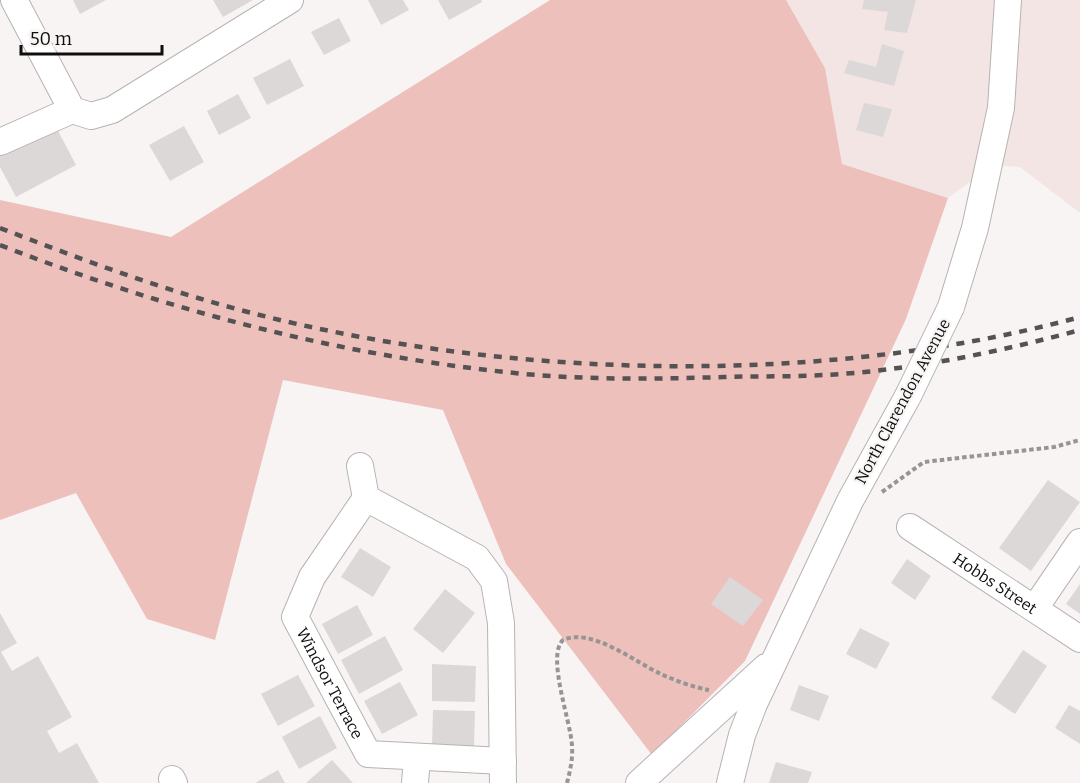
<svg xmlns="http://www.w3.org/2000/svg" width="1080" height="783" viewBox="0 0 1080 783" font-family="Bitter,serif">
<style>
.built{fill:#f2e5e4}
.green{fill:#edc0bc}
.building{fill:#dcd8d8}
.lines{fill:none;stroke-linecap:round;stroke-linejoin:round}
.minor-casing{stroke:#b7b3b2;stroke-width:28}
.path{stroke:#979493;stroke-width:4;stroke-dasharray:4.5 3;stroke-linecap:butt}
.minor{stroke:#fff;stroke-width:26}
.rail{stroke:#545252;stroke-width:4.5;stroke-dasharray:8 8;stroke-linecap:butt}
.minor-bridge-casing{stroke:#b7b3b2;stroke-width:28;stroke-linecap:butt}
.minor-bridge{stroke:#fff;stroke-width:26}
.labels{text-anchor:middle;stroke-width:4.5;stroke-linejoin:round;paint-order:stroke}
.street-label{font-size:16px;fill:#0f0e0e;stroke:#f8f4f3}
</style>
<rect width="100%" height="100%" fill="#f8f4f3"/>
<path class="built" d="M786 0H1080V213L1020 167 993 165 948 198 842 164 825 68Z"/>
<path class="green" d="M550 0H786L825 68 842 164 948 198 906 319 745 661 652 755 506 564 443 410 283 380 215 640 147 619 76 493 0 520V200L171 237Z"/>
<path class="building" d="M73 0H106L80 14Z
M213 0H253L223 17Z
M368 0H403L409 10 381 25Z
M438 0H481L482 2 449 20Z
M864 0H916L907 33 884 30 888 12 862 9Z
M339 18 351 41 324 55 311 32Z
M882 44 904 51 894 86 844 73 849 60 876 67Z
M290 59 304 86 267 105 253 78Z
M238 94 251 118 219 135 207 111Z
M864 103 892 109 883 137 856 130Z
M184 126 204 162 170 181 149 145Z
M56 127 76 165 16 197 0 167V156Z
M1048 480 1080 502 1031 571 999 548Z
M360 548 391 567 373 597 341 577Z
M907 559 931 576 915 600 891 583Z
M730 577 763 600 743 626 711 604Z
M1080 584V614L1066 604Z
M445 589 475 613 443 653 413 629Z
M357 605 373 635 338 654 322 624Z
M0 613 17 643 1 652 12 671 38 656 72 717 47 731 59 753 77 743 99 783H0Z
M860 628 890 643 876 669 846 654Z
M385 636 403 670 359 694 341 660Z
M1023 650 1047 666 1015 714 991 698Z
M432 664 476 666 475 702 432 701Z
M298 675 315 706 278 726 261 694Z
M400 682 418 715 382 734 364 701Z
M799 685 829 696 819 721 790 710Z
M1069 705 1080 711V744L1055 728Z
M433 710 475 711 474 747 432 746Z
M320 716 337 748 299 769 282 737Z
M332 760 353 783H306Z
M776 762 812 772 808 783H769Z
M278 770 285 783H255Z"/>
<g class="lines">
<g class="minor-casing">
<g id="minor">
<path d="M14 0 72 110"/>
<path d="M0 142 72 110 91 116 112 110 290 0"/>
<path d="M951 307 975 228 1001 108 1008 0"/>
<path d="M360 466 366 498 477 558 494 581 501 623 503 783"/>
<path id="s1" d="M366 498 312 577 295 617 368 754 503 761"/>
<path id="s2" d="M910 527 1080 639"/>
<path d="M1035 608 1080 542"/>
<path d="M172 779 174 783"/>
<path d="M415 783 417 757"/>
<path d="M639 783 766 667"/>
<path d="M730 783 742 735 754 704 850 501 908 396"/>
</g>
</g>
<path class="path" d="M882 492 924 462 1054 447 1080 440
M567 783C570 771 573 759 572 746 571 722 546 656 563 640 591 627 635 662 661 674 676 681 693 687 709 690"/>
<use href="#minor" class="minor"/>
<path class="rail" d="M0 228C65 253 131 278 198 298 468 379 808 391 1080 317
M0 245C169 311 344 357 525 374 591 380 658 379 724 377 757 376 791 377 824 375 908 371 999 352 1080 330"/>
<g class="minor-bridge-casing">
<path id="minor-bridge" d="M908 396 951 307"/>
</g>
<use href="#minor-bridge" class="minor-bridge"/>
</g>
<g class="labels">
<g class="street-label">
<text transform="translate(902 401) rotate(-62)" y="6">North Clarendon Avenue</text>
<text dy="6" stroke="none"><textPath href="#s2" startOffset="102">Hobbs Street</textPath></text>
<text dy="6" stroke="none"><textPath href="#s1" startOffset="214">Windsor Terrace</textPath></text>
</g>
</g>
<path d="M21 45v9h141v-9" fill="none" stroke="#0f0e0e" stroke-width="3"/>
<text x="30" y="45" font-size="18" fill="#0f0e0e" stroke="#f8f4f3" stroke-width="4.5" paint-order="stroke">50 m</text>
</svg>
